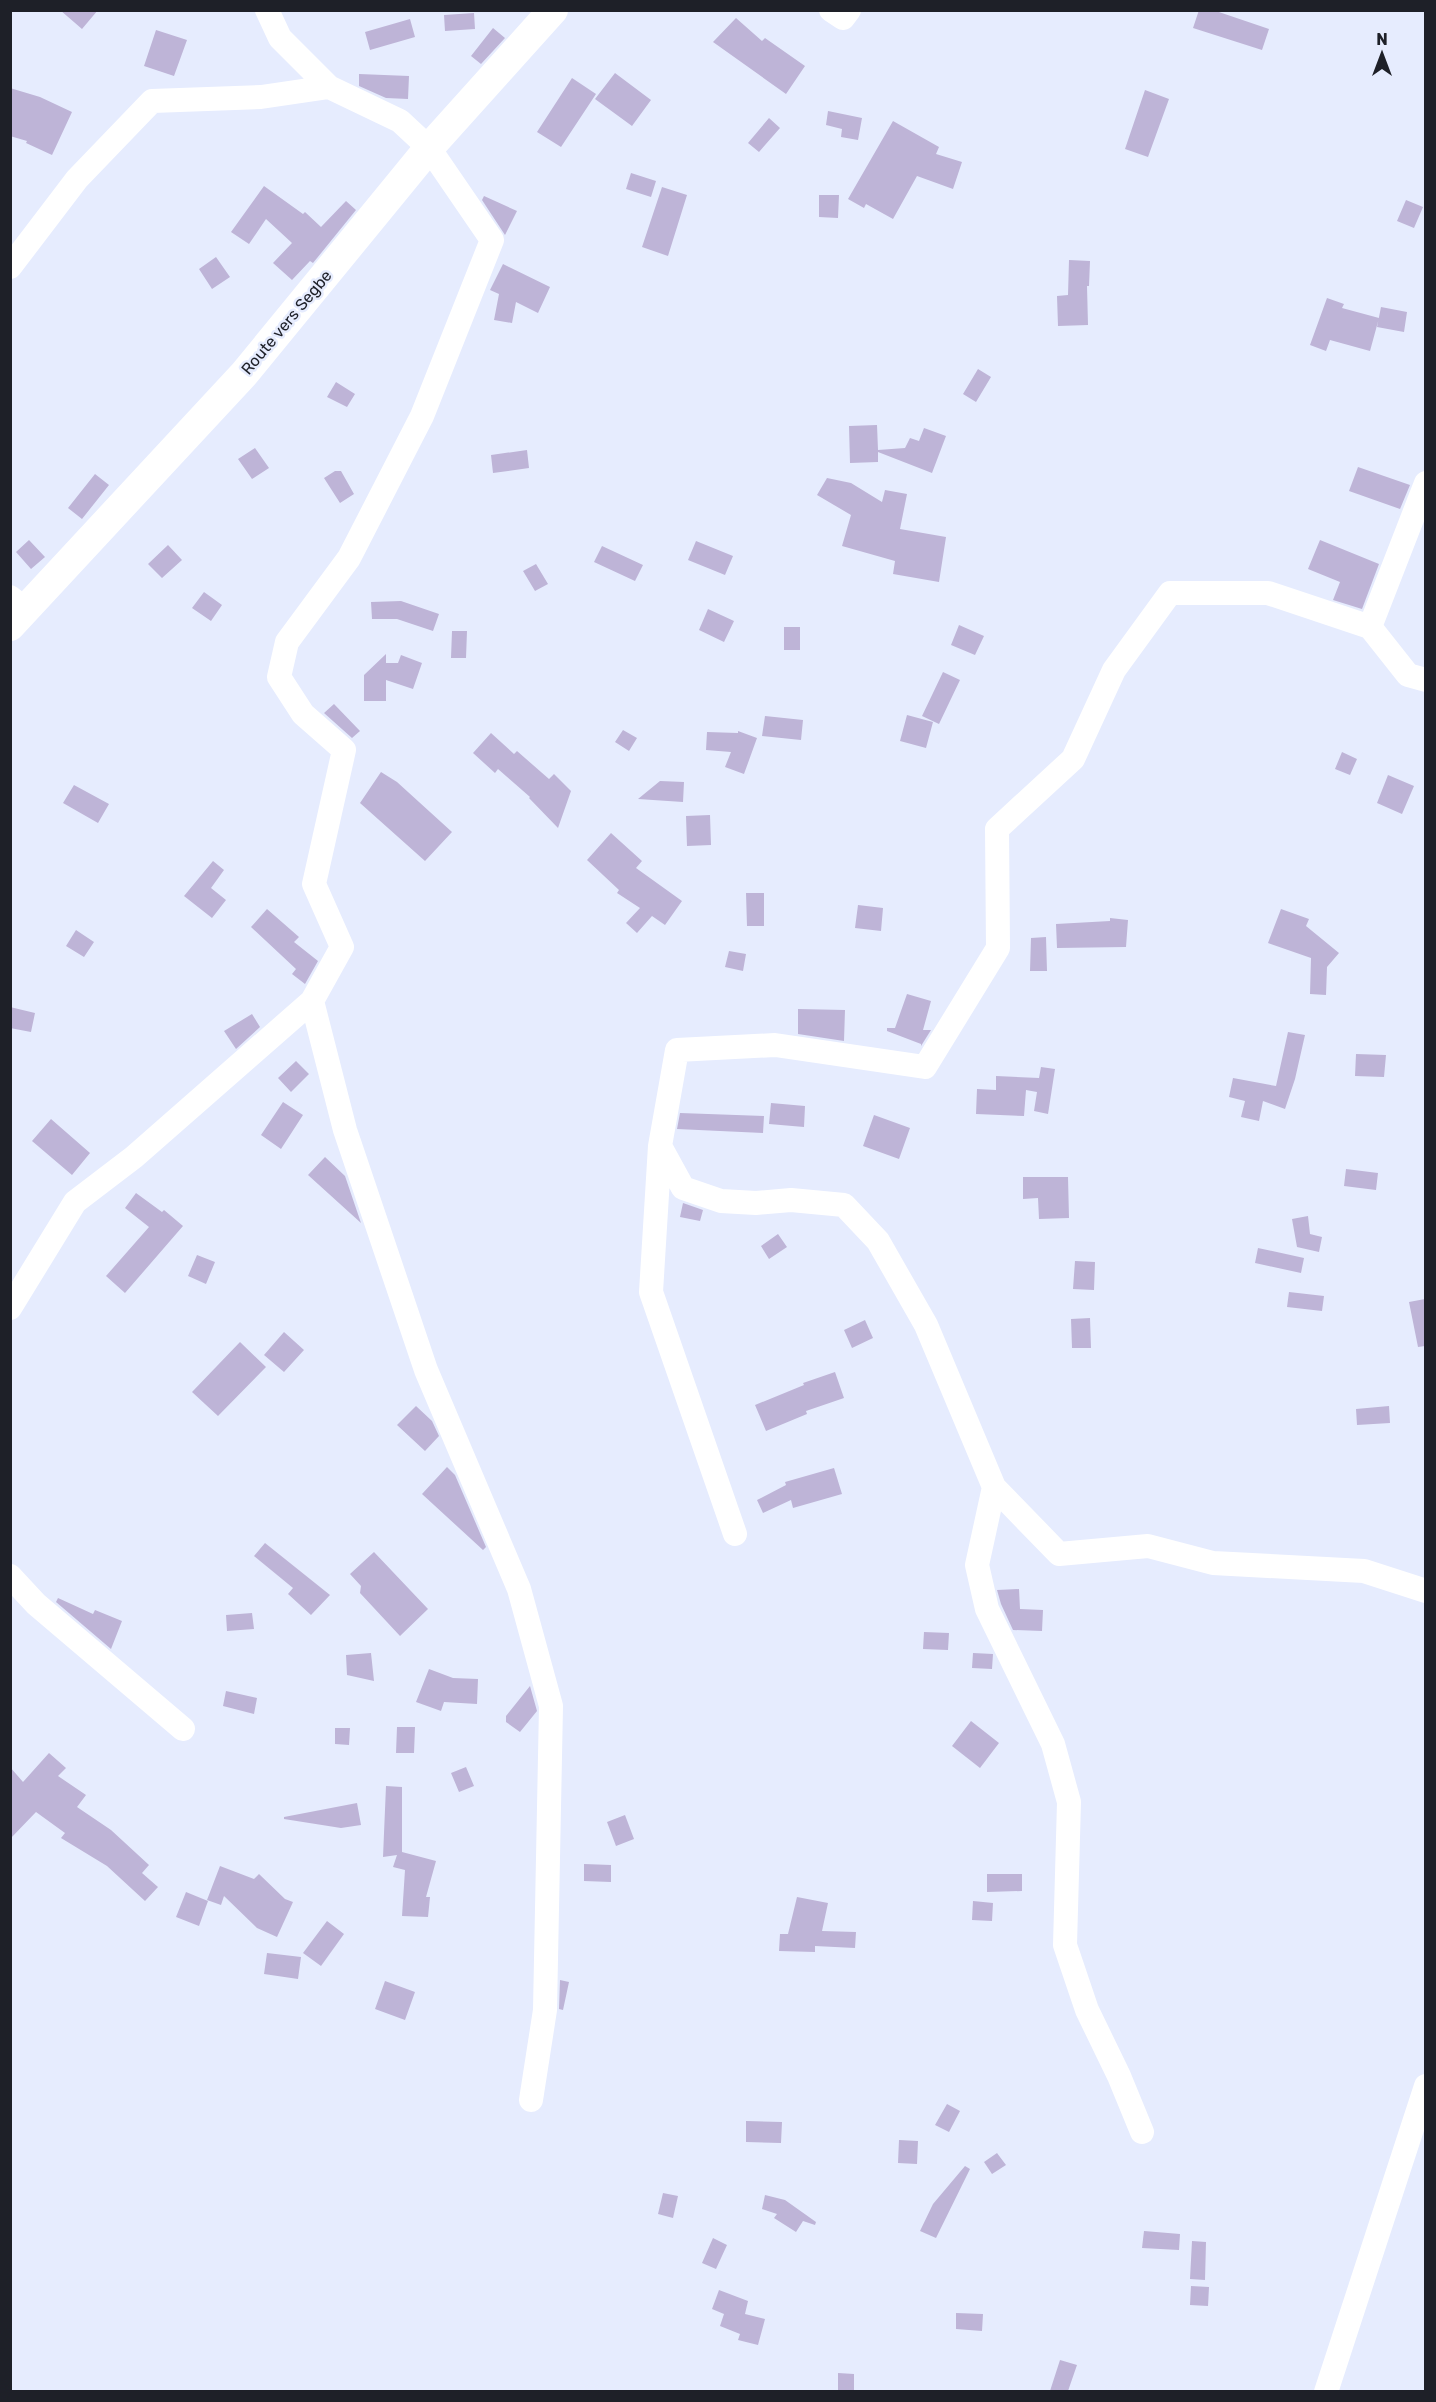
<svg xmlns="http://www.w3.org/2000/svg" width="1436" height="2402" viewBox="0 0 1436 2402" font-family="Rubik,sans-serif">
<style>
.building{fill:#beb4d7}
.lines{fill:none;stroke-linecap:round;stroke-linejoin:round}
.minor{stroke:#fff;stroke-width:24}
.major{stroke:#fff;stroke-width:30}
.labels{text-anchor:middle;stroke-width:5;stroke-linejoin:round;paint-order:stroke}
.street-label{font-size:16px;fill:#1e2028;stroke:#e6ecfe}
</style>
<rect width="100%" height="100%" fill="#e6ecfe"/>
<path class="building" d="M60 10H98L82 29Z
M1199 10H1213L1269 29 1262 50 1193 28Z
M474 13 475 29 445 31 444 15Z
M736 18 762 41 765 38 805 66 786 94 713 42Z
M410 19 415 37 370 50 365 32Z
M493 28 505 38 481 64 471 56Z
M156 30 187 40 174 76 144 66Z
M615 73 651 100 632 126 595 99Z
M359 74 409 76 408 99 386 98 359 86Z
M572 78 596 94 561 147 537 132Z
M10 88 40 97 72 112 52 155 26 143 27 141 10 136Z
M1145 90 1169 99 1148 157 1125 149Z
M828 111 862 118 858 140 841 137 842 129 826 125Z
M769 118 780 128 759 152 748 143Z
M893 121 939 147 936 154 962 162 953 189 917 176 893 219 866 204 864 208 848 199Z
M631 173 656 181 651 197 626 189Z
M264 186 303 214 305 212 321 227 346 201 356 210 313 263 310 261 292 280 273 263 292 243 266 219 249 244 231 232Z
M662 187 687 195 668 256 642 247Z
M819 195H839L838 218 819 217Z
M484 196 517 211 505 235 482 200Z
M1406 200 1423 207 1414 228 1397 221Z
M216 257 230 277 212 289 199 269Z
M1069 260 1090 261 1089 286H1087L1088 325 1058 326 1057 296 1068 295Z
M503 264 550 287 538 313 516 302 512 323 494 320 499 294 490 290Z
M1327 298 1344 304 1342 308 1379 318 1370 351 1330 340 1326 351 1310 345Z
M1381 307 1407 312 1404 332 1377 327Z
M978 369 991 377 976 402 963 394Z
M336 382 355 394 347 407 327 397Z
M877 425 878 450 905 448 910 438 919 441 924 428 946 436 932 473 878 452V462L850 463 849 426Z
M255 448 269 468 252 479 238 459Z
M527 450 529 468 493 473 491 455Z
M1358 467 1410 485 1400 509 1349 491Z
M335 471H341L354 494 340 503 324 478Z
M95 474 109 485 82 519 68 508Z
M827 478 851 483 882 502 885 490 907 494 900 529 946 537 939 582 893 574 895 561 842 546 851 515 817 495Z
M29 540 45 557 31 569 16 552Z
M1320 540 1379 564 1362 609 1333 600 1340 582 1308 569Z
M696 541 733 556 725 575 688 560Z
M168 545 182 560 162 578 148 564Z
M602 546 643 565 635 581 594 562Z
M536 564 548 584 535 591 523 571Z
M204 592 222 605 211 621 192 608Z
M401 601 439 614 433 631 397 619H372L371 602Z
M708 609 734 621 724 642 699 630Z
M959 625 984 636 975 655 951 645Z
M784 627H800V650H784Z
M452 631H467L466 658H451Z
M386 654V663H398L401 655 422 663 413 689 386 680V701H364V675Z
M943 672 960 680 939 724 922 716Z
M334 704 360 731 352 738 324 713Z
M907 715 933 722 926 748 900 741Z
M765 716 803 720 801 740 762 736Z
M623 730 637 738 629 751 615 742Z
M738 731 757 738 744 774 725 767 731 752 706 750 707 732 738 733Z
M491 733 514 754 517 751 549 779 554 774 571 791 558 828 529 798 530 797 498 769 495 773 473 753Z
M1342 752 1357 759 1350 775 1335 769Z
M381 772 397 782 452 832 425 861 360 803Z
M1388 775 1414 786 1402 814 1377 803Z
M660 781 684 782 683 802 638 799Z
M74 785 109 804 98 823 63 803Z
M710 815 711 845 687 846 686 816Z
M611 833 642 861 636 868 682 901 665 925 652 916 637 933 626 923 640 908 617 893 619 890 587 860Z
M213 861 224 870 211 888 226 900 212 918 184 896Z
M746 893H764V926H747Z
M858 905 883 908 881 931 855 928Z
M267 909 299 937 294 942 318 961 305 984 292 974 296 969 251 927Z
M1281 909 1309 919 1306 926 1339 953 1327 967 1326 995 1310 994 1311 958 1268 943Z
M1110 918 1128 920 1126 947 1057 948 1056 924 1110 921Z
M76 930 94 942 84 957 66 946Z
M1046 937 1047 971H1030L1031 938Z
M729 951 746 954 743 971 725 967Z
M907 994 931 1001 923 1030H931L921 1046V1044L887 1031V1028H895Z
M10 1007 35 1013 31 1032 10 1028Z
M798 1009 845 1010 844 1041 798 1034Z
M252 1014 260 1027 236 1049 224 1031Z
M1288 1032 1305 1035 1295 1079 1285 1109 1263 1101 1259 1121 1241 1117 1245 1101 1229 1097 1233 1078 1276 1086Z
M1356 1054 1386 1055 1384 1077 1355 1076Z
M296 1061 309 1074 291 1092 278 1078Z
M1041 1067 1055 1069 1048 1114 1034 1111 1037 1092 1026 1090 1024 1116 976 1114 977 1089 996 1090V1076L1039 1078Z
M283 1102 303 1115 281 1149 261 1135Z
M771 1103 805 1106 804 1127 769 1124Z
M680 1113 764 1116 763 1133 677 1129Z
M874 1115 910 1128 899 1159 863 1146Z
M51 1119 90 1153 72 1175 32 1141Z
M325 1157 345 1176 361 1223 308 1175Z
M1346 1169 1378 1173 1376 1190 1344 1186Z
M1023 1177H1068L1069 1218 1039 1219 1038 1198 1023 1199Z
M136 1193 162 1212 164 1210 183 1226 125 1293 106 1276 149 1227 125 1208Z
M683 1203 703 1210 700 1221 680 1217Z
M1308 1216 1310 1234 1322 1237 1319 1252 1297 1247 1292 1219Z
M778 1234 787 1247 769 1259 761 1246Z
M1258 1248 1304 1258 1301 1273 1255 1263Z
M197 1255 215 1262 206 1284 188 1276Z
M1075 1261 1095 1262 1094 1290 1073 1289Z
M1289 1292 1324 1296 1322 1311 1287 1307Z
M1425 1299V1346L1418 1347 1409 1302Z
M1090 1318 1091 1348H1072L1071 1319Z
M865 1320 873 1338 852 1348 844 1330Z
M284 1332 304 1350 284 1372 264 1355Z
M240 1342 266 1367 218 1416 192 1392Z
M835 1372 844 1398 806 1411 807 1414 766 1431 755 1405 804 1385 803 1383Z
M416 1406 432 1421 439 1436 425 1451 397 1425Z
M1389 1406 1390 1423 1357 1425 1356 1409Z
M447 1467 455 1475 486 1547 483 1550 422 1494Z
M834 1468 842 1494 793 1508 791 1500 763 1513 757 1500 786 1485 785 1482Z
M265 1543 330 1595 311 1615 288 1594 293 1588 254 1556Z
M374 1552 428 1609 400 1636 360 1593 361 1586 350 1574Z
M1019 1589 1020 1609 1043 1610 1042 1631 1013 1630 1001 1604 997 1590Z
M58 1598 93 1614 95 1610 122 1621 111 1649 56 1602Z
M252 1613 254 1629 227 1631 226 1615Z
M924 1632 949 1633 948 1650 923 1649Z
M371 1653 374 1681 347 1675 346 1655Z
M973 1653 993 1654 992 1669 972 1668Z
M429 1669 453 1678 478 1679 477 1704 444 1702 441 1711 416 1702Z
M530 1686 537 1711 520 1732 506 1722V1716Z
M226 1691 257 1698 254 1714 223 1706Z
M971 1721 999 1743 980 1768 952 1746Z
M397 1727H415L414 1753H396Z
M335 1728H350L349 1745 335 1744Z
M49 1753 66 1768 58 1776 86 1795 77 1807 111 1830 149 1865 142 1873 158 1887 145 1901 107 1866 61 1838 65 1833 36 1812 10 1839V1767L23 1782Z
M466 1767 474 1786 459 1792 451 1773Z
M386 1786 402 1787V1852L436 1861 426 1897H430L428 1917 402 1916 405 1870 393 1867 397 1855 383 1857Z
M357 1803 361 1825 341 1828 284 1819V1817Z
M625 1815 634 1839 616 1846 607 1822Z
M584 1864 611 1865V1882L584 1881Z
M220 1866 254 1879 259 1874 285 1899 293 1902 277 1937 257 1928 224 1896 221 1905 207 1900Z
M987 1874H1022V1891L987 1892Z
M186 1892 208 1901 199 1926 176 1917Z
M797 1897 828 1903 822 1931 856 1932 855 1948 815 1946V1952L779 1951 780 1934H788Z
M973 1901 993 1903 992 1921 972 1920Z
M327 1921 344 1934 321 1966 303 1953Z
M267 1953 301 1957 298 1979 264 1974Z
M560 1980 569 1982 563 2010 559 2009Z
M385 1981 415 1992 405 2020 375 2009Z
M947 2104 960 2111 949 2132 935 2125Z
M746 2121 782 2122 781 2143 746 2142Z
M899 2140 918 2141 917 2164 898 2163Z
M997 2153 1006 2165 992 2174 984 2162Z
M965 2166 970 2169 936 2238 920 2231 933 2204Z
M663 2193 678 2196 673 2218 658 2214Z
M765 2195 785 2200 816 2222 815 2225 803 2221 796 2232 774 2218 777 2214 762 2209Z
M1144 2231 1180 2234 1179 2250 1142 2248Z
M713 2238 727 2245 716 2269 702 2263Z
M1192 2241 1206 2242 1205 2280 1190 2279Z
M1191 2286 1209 2287 1208 2306 1190 2305Z
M719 2290 748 2301 745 2314 765 2319 758 2345 738 2340 740 2334 720 2326 724 2314 712 2309Z
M956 2313 983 2314 982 2331 956 2329Z
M1060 2360 1077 2365 1068 2391H1050Z
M838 2373 854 2374V2391H838Z"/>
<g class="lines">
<path class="minor" d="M267 10 280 38 329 87
M831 10 843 18 849 10
M10 267 77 179 152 101 261 97 329 87 400 121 429 148 492 240 422 416 349 558 287 642 279 677 303 714 344 750 314 884 342 947 312 1001 134 1157 75 1202 10 1308
M1426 483 1370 627 1408 675 1426 680
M10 597 25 609
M312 1001 345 1130 426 1370 519 1589 551 1706 545 2010 531 2100
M660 1146 683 1188 721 1201 756 1203 791 1200 844 1205 878 1241 926 1325 994 1487 1059 1554 1148 1546 1213 1563 1364 1571 1426 1591
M994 1487 977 1565 987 1609 1053 1744 1069 1802 1065 1945 1087 2010 1119 2076 1142 2132
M735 1534 651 1292 660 1146 677 1050 775 1045 925 1067 998 948 997 829 1073 759 1114 670 1170 593H1268L1370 627
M10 1576 36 1604 183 1729
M1326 2392 1426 2086"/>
<path class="major" d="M10 626 244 374 429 148 553 10"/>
</g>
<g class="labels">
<g class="street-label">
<text transform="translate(286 322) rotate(-50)" y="6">Route vers Segbe</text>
</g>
</g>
<rect width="1436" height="2402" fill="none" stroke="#1e2028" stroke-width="24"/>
<g transform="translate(1382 54)" stroke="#e6ecfe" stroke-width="4.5" paint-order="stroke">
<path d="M0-4.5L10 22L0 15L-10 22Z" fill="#1e2028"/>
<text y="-9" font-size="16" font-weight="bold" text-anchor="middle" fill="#1e2028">N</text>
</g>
</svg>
